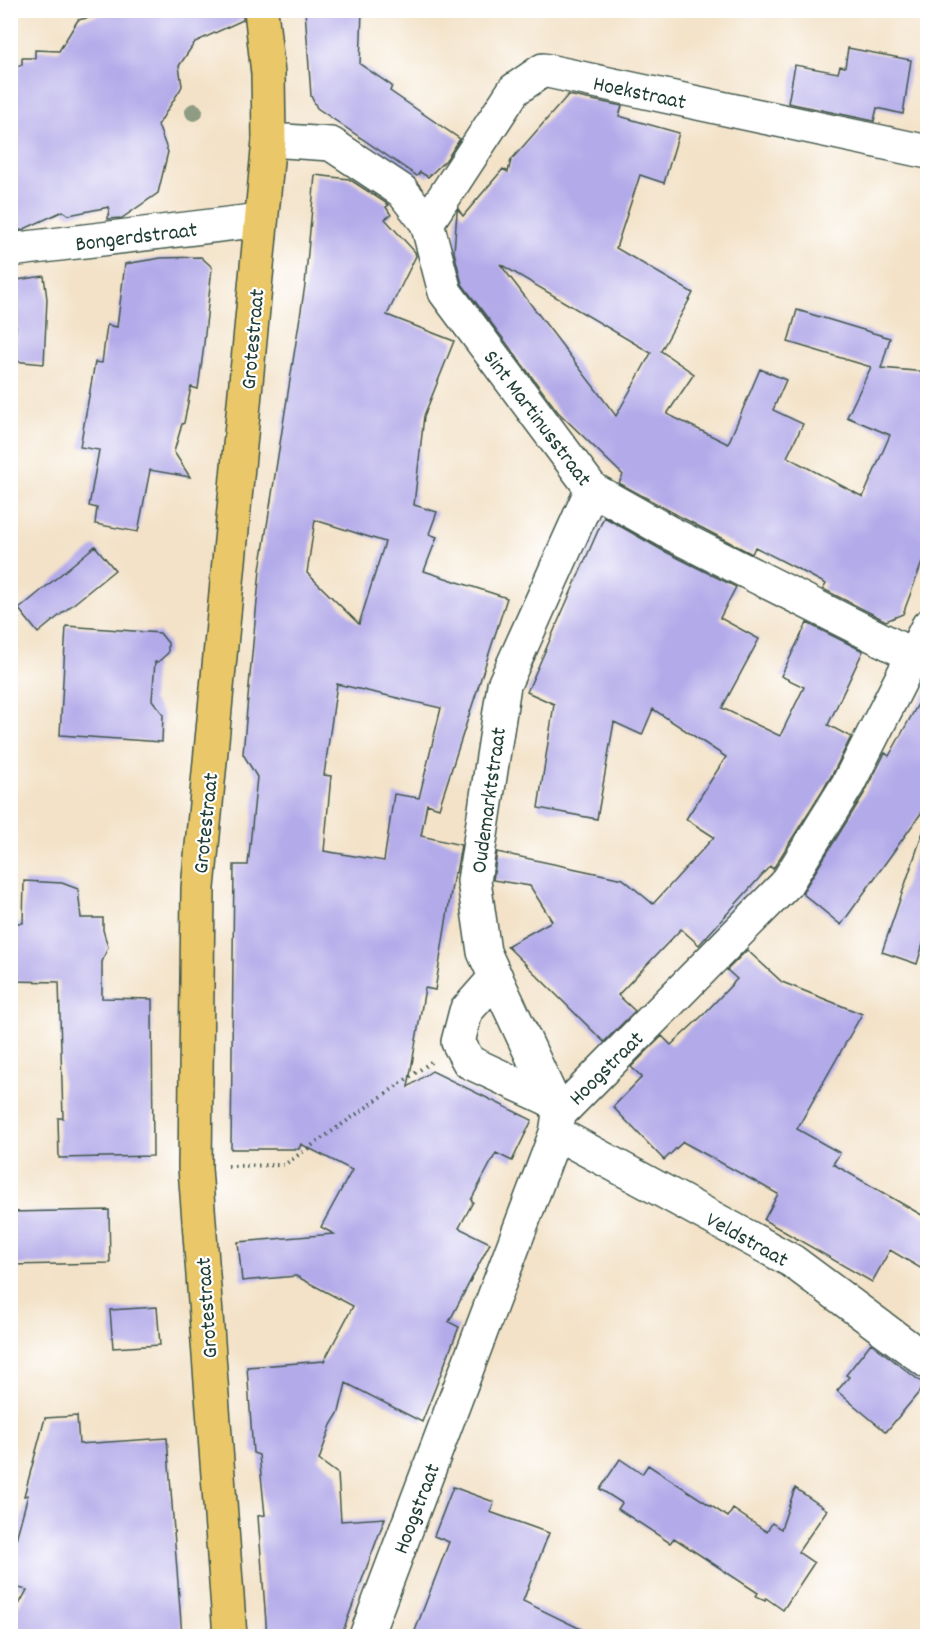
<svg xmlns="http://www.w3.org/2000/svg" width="938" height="1647" viewBox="0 0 938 1647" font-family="Dekko,sans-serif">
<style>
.building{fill:#b3aae9;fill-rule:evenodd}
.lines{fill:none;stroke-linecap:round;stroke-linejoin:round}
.minor-casing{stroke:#3f564a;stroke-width:36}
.major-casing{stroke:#3f564a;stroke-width:36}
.path{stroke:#3f564a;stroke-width:4;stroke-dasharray:1.5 4.5;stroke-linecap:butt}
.minor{stroke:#fff;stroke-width:33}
.major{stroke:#eac769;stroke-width:33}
.tree{fill:#8e9c83}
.labels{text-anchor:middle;stroke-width:4.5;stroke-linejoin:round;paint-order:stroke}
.street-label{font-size:22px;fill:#1f3d34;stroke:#fff}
</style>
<rect width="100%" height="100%" fill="#fff"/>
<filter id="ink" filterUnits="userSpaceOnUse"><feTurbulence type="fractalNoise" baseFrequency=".0167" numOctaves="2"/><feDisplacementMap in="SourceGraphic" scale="12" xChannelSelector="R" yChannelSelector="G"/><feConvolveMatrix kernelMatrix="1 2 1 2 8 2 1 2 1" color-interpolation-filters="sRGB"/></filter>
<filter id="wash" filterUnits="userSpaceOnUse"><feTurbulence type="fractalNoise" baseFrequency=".008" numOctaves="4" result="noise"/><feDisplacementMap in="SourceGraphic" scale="24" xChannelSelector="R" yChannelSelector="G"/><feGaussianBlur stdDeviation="1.35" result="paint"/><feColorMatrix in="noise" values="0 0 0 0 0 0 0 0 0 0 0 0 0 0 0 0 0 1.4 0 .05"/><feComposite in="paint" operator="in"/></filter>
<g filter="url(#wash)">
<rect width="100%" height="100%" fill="#f3e2c8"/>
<g id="blocks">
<path class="building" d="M111 10H243V20L195 42 179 66 182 86 180 90 158 125 168 152 158 193 122 218 108 219 109 207 69 215 63 211 22 230 10 231V69L22 65V58H35V50L59 51 78 20 109 13Z
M305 10H362L360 64 392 86 390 91 460 139 446 160 428 177 420 172 417 176 317 108 311 96Z
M848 48 911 60 903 114 877 108 874 121 788 103 795 65 838 73 840 66 845 67Z
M568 95 622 106 619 116 679 133 664 183 640 175 616 248 693 293 661 351 694 374 667 414 728 444 760 369 786 380 773 410 803 424 787 457 863 497 890 435 847 417 871 367 788 342 797 310 890 338 881 368 927 372V549L903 614 886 621 823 589 826 584 796 568 755 547 752 554 679 516 619 483 623 475 558 412 462 284 454 252 457 212 458 209 463 216 503 169 508 172 511 160ZM500 264 651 353 616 416Z
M315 175 349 179 389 205 386 207 391 215 385 219 415 252 416 256 387 315 454 341 424 416 414 505 437 512 429 534 437 537 424 571 507 598 439 808 427 804 421 836 461 845 456 873H454L435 990 425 988 408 1087 432 1071 532 1120 512 1161 496 1153 471 1200 473 1202 459 1228 490 1243 449 1322 459 1327 422 1422 346 1383 339 1412 331 1425 319 1460 338 1474 341 1521 385 1518 343 1631 324 1633V1636H267L258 1516 265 1515 259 1455 253 1453 247 1367 324 1361 353 1306 296 1276 242 1281 238 1242 334 1234 321 1227 352 1170 301 1144 299 1149H231L234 865H248L257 777 243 754 250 675 260 570 305 285ZM315 520 385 542 359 624 307 573ZM337 684 441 708 419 798 394 794 384 861 324 851 331 776 324 775Z
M201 257 212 267 203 353 198 389 191 387 184 423 182 424 174 452 190 477 150 470 138 532 95 524 97 508 89 506 99 450 80 447 95 362 102 363 107 325 117 327 125 264 161 258Z
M44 276 47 299 44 364 13 361 16 326 10 327V281Z
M604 517 662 550 736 587 720 618 759 639 722 708 780 736 804 687 781 676 807 623 863 651 828 725 851 737 832 775 773 869 770 866 699 945 681 929 618 995 635 1011 604 1042 507 946 552 921 530 886 493 880 497 852 623 879 653 904 714 837 686 819 726 757 653 709 642 735 614 722 597 819 538 808 554 704 527 692Z
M95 546 115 570 38 633 19 609Z
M66 626 160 633 168 643V653L158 662H155L152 700 163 714 162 742 60 735Z
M927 688V805L841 925 802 893 864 794 885 753 889 756Z
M923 832H927V931L917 964 882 952Z
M24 881 62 883 78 889 81 918H103V930L108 947 102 962V998L152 999 153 1156 59 1158 58 1118H63L59 982 10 981V923H23Z
M747 950 782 982 862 1014 797 1129 840 1153 833 1164 927 1218V1272L890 1250 872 1282 764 1220 778 1194 683 1142 664 1160 613 1107 642 1077 631 1067 662 1036 671 1045 703 1015 737 979 727 970Z
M109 1210 110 1263 10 1265V1212Z
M157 1307 160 1345 113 1348 110 1310Z
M871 1343 925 1385 886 1432 837 1391 849 1377 846 1375Z
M77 1416 79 1444 167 1438 182 1636H10V1621L27 1590 10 1586V1561L28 1495 24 1496 45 1418Z
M620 1459 642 1474 648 1465 728 1517 733 1509 767 1532 772 1523 781 1529 795 1488 827 1510 798 1552 814 1563 783 1610 766 1598 765 1600 756 1596 758 1593 674 1538 670 1543 618 1509 622 1503 600 1489Z
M453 1487 494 1502 490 1512 549 1533 523 1601 595 1636H413L449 1542 434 1536Z"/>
</g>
</g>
<g filter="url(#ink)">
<use href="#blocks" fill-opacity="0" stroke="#3f564a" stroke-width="1.5"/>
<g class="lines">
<g class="minor-casing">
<path id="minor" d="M269 140 331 144 402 191 427 223 445 292 592 489 670 533 914 656 928 661
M427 223 514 90 543 70 928 152
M10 250 261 220
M496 977 466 1011 458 1042 469 1062 553 1101
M559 1114 484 952 474 881 504 685 592 489
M556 1133 792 1261 928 1362
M366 1636 556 1133 559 1114 786 884 848 784 928 626"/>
</g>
<g class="major-casing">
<path id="major" d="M230 1636 195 1168 198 888 269 140 268 74 261 10"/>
</g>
<path class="path" d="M228 1166 284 1165 431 1062"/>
<use href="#minor" class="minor"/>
<use href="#major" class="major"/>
</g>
<circle class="tree" cx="194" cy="112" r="9"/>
</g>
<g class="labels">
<g class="street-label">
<text transform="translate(640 91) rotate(12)" y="8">Hoekstraat</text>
<text transform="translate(136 235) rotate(-7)" y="8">Bongerdstraat</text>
<text transform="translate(251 339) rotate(-85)" y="8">Grotestraat</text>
<text transform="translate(539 417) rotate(53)" y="8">Sint Martinusstraat</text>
<text transform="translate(487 800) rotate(-82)" y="8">Oudemarktstraat</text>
<text transform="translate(204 823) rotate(-84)" y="8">Grotestraat</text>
<text transform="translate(605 1067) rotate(-45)" y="8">Hoogstraat</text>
<text transform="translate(748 1238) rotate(29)" y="8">Veldstraat</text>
<text transform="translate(205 1308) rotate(-94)" y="8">Grotestraat</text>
<text transform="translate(415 1508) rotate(-69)" y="8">Hoogstraat</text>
</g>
</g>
<rect width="938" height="1647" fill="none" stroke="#fff" stroke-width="36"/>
</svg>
